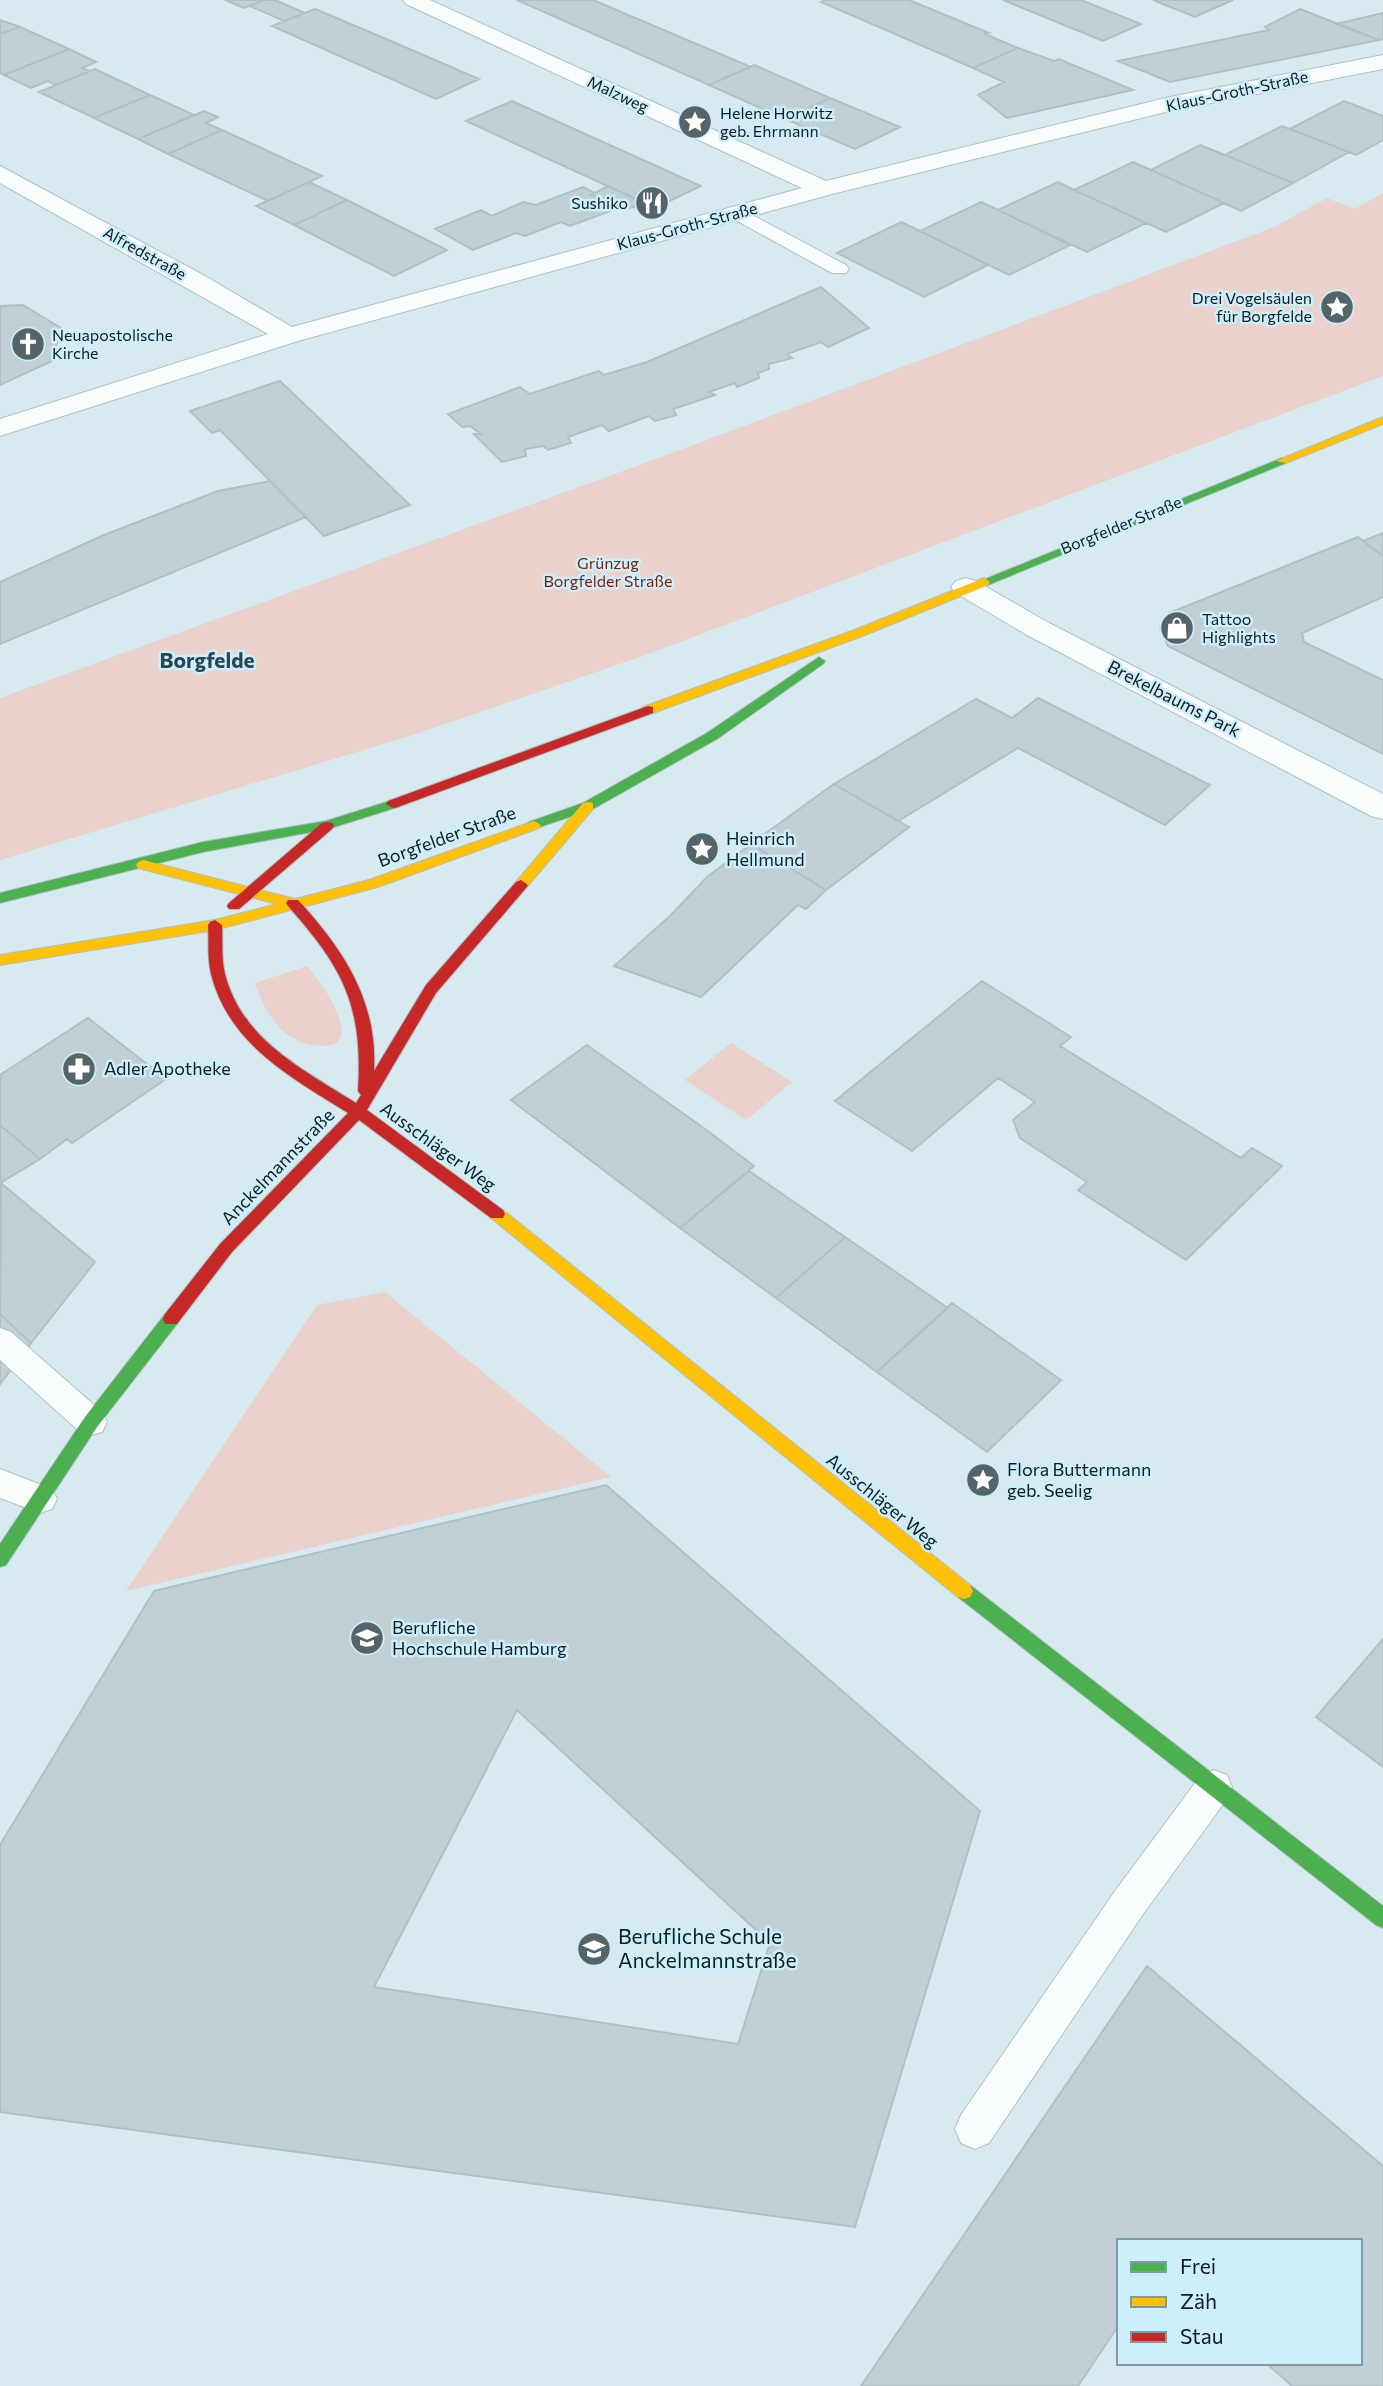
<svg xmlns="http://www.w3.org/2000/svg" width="1383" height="2386" viewBox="0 0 1383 2386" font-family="Commissioner,sans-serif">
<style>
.green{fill:#ead1cb}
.building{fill:#c1d0d4;stroke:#b1c0c5;stroke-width:2;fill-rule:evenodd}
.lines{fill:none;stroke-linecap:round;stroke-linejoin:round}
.lane-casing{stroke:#b1c0c5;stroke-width:2}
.street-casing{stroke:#b1c0c5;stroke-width:2}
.fast-casing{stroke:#b1c0c5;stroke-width:2}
.slow-casing{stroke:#b1c0c5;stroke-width:2}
.jam-casing{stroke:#b1c0c5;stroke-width:2}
.lane{fill:#f9fcfd;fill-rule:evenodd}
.street{fill:#f9fcfd;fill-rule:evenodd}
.fast{fill:#4caf50;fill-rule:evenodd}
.slow{fill:#ffc107;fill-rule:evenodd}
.jam{fill:#c62828;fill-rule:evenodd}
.labels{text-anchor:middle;stroke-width:5;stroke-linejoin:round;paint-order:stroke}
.far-street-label{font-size:16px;fill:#0f1c20;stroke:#cceffb}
.far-poi-label{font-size:16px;fill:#0f1c20;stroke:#cceffb;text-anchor:start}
.far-park-label{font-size:16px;fill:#7c1c05;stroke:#cceffb}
.street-label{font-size:18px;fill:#0f1c20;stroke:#cceffb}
.poi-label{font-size:18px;fill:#0f1c20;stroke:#cceffb;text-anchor:start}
.far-district-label{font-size:21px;font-weight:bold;fill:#294751;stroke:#cceffb}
.near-poi-label{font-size:21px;fill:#0f1c20;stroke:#cceffb;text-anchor:start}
</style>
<rect width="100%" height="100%" fill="#d6eaf0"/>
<path class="green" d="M1383 193V376L643 656 410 736 0 860V698L634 467 1001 330 1274 227 1327 198 1355 209Z
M307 966C319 979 348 1020 340 1038 338 1045 328 1046 321 1046 285 1045 265 1015 255 983Z
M731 1043 792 1082 746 1120 685 1080Z
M385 1292 611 1477 126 1591 317 1305Z"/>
<path class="building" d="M225 0H265L244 8Z
M265 0H275L305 13 284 21 250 6Z
M517 0H593L751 67 709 85Z
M825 0H909L989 33 985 34 1018 48 973 68 821 2Z
M1003 0H1081L1141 24 1103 41Z
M1153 0H1233L1195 17Z
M315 9 391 41 479 79 436 99 272 26Z
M1300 9 1379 40 1170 82 1118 61 1269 30 1265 27Z
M1383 13V39L1379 40 1336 24Z
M0 20 20 27 0 34Z
M20 27 69 49 4 75 0 73V34Z
M1018 48 1054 61 1059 59 1133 90 1007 118 978 95 1004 82 973 68Z
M69 49 96 62 82 68 90 71 56 85 48 81 31 88 4 75Z
M754 65 830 98 785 119 709 85Z
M95 69 150 95 94 118 39 92Z
M150 95 194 115 138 139 94 118Z
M830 98 900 127 855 149 785 119Z
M512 101 603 142 701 186 655 208 466 121Z
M1344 101 1383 116V140L1356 155 1290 129Z
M204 111 218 117 206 123 222 130 168 154 138 139Z
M1282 126 1290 129 1349 152 1293 183 1225 155Z
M222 130 322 176 268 201 168 154Z
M1200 145 1225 155 1293 183 1241 211 1151 170Z
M1133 162 1151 170 1224 203 1166 232 1074 190Z
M309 182 347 200 294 225 256 206Z
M1058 182 1074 190 1146 223 1087 252 998 210Z
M608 186 647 204 624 209 591 195Z
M583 187 595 193 591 195 619 208 570 226 561 222 525 236 516 233 473 250 435 229 481 210 492 216 523 202 536 205Z
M347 200 447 250 394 276 294 225Z
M981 202 998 210 1070 245 1009 275 920 231Z
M901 222 920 231 988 265 924 297 837 253Z
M821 287 869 328 828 347 821 342 787 354 792 358 769 364V369L758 373 759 378 737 387 735 383 709 392 715 395 673 409 676 415 655 421 649 416 609 431 602 425 568 437 571 443 548 450 543 446 525 449 526 456 502 462 474 434H481L470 426 462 427 448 414 520 387 530 394 599 371 604 375 647 362Z
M23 305 61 328 52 361 0 385V306Z
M280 381 410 505 324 536 220 430 212 433 190 411Z
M270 481 306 517 0 644V582L104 535 218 491Z
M1383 533V556L1363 541Z
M1358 537 1383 556V597L1302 633 1304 642 1383 680V754L1168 646 1160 629 1169 613Z
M1038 698 1210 785 1165 825 1018 748 898 821 834 784 976 699 1012 718Z
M834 784 909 827 826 890 751 844Z
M751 844 826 890 806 909 798 905 701 997 614 966 670 916 707 877Z
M982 981 1071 1037 1060 1046 1241 1158 1252 1148 1282 1166 1186 1260 1078 1190 1087 1182 1020 1138 1013 1120 1035 1102 998 1078 912 1151 835 1101Z
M88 1018 166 1079 72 1143 67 1139 40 1159 0 1125V1075Z
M587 1045 705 1129 754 1166 680 1228 511 1100Z
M0 1125 40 1159 0 1183Z
M749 1171 845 1237 776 1298 680 1228Z
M1 1183 95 1262 31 1343 0 1314Z
M845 1237 948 1308 877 1372 776 1298Z
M952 1303 1061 1380 987 1452 877 1372Z
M0 1314 31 1343 0 1384Z
M606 1485 980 1811 855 2227 0 2112V1845L154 1591ZM517 1710 770 1943 738 2044 374 1987Z
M1383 1639V1767L1316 1717Z
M1147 1966 1383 2166V2386H1292L1266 2363H1360V2241H1119V2325L1078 2386H861Z"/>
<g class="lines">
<g class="lane-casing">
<path id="lane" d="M737 207 846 265 849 269 846 273H832L730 217 728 213 730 209Z
M0 1328 11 1332 102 1412 107 1422 102 1432 91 1435 80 1432 0 1360Z
M0 1469 52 1489 57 1499 52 1509 40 1513 0 1498Z
M1214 1770 1227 1775 1232 1787 1227 1799 1141 1917 989 2143 975 2149 961 2143 955 2129 961 2115 1115 1891 1201 1775Z"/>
</g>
<g class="street-casing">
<path id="street" d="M403 0H430L826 181 1170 97 1383 55V69L1170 111 832 194 298 341 0 436V419L268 334 0 183V166L205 276 292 327 802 188 406 4Z
M966 578 976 581 1049 623 1383 794V819L1371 816 1027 635 956 593 951 587 956 581Z"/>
</g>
<g class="fast-casing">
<path id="fast" d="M1282 458 1286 459V463L988 585 984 586 978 582Z
M819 657 825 661 823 664 717 739 593 809 534 829 527 825 529 822 583 803 707 733Z
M393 800 398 801V807L328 829 203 852 0 903V893L203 842 326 821Z
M171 1312 177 1314 179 1319 177 1324 97 1427 6 1565 0 1567V1544L85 1417 165 1314Z
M964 1583 970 1585 1383 1906V1928L1376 1925 958 1597 955 1591 958 1585Z"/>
</g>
<g class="slow-casing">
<path id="slow" d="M1383 417V424L1286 463 1276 461Z
M984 578 990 582 988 585 865 635 653 713 648 714 642 710 643 707 857 629Z
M588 802 593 803V809L526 888H516L514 885 516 882 583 803Z
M534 821 541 825 539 828 378 887 215 930 0 965V955L215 920 277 904 138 868 136 865 138 862 143 860 295 899 369 880Z
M497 1208 503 1210 970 1585 973 1591 970 1597 964 1599 958 1597 491 1218 489 1214 491 1210Z"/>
</g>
<g class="jam-casing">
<path id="jam" d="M648 706 653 707V713L398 807 393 808 386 804 388 801Z
M327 822 332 823 334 826 332 829 239 909H229L227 906 229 903 322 823Z
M521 880 528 885 526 888 436 993 367 1110 503 1210 505 1214 503 1218H491L359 1120 232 1252 177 1324H165L163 1319 165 1314 220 1244 348 1113C291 1077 229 1045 211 974 207 958 209 941 208 925L210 922 215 920 222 925C223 941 221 958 225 974 242 1040 303 1069 356 1103L361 1095 358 1091C363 1006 344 969 288 906L286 903 288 900H298C343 949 378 1001 374 1071L426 985 516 882Z"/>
</g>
<use href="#lane" class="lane"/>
<use href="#street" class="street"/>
<use href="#fast" class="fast"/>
<use href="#slow" class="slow"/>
<use href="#jam" class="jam"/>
</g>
<defs>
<g id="sight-disc" transform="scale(1.75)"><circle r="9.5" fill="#556469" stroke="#cceffb"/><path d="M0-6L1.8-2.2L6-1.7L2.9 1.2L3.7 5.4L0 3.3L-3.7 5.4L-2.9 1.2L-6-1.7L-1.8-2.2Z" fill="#fff"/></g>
<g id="restaurant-disc" transform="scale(1.75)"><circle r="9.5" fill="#556469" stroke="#cceffb"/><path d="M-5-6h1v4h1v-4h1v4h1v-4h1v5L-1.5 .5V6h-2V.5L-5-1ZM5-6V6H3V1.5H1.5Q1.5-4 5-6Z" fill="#fff"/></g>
<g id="church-disc" transform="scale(1.75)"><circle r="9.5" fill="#556469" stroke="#cceffb"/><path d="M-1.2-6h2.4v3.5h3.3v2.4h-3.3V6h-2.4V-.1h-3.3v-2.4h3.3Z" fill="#fff"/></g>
<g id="shop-disc" transform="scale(1.75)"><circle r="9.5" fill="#556469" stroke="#cceffb"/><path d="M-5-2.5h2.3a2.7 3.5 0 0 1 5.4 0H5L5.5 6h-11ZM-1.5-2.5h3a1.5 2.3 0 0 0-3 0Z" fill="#fff"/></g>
<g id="pharmacy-disc" transform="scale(1.75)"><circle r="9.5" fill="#556469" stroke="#cceffb"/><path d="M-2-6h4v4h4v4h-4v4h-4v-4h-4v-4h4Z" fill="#fff"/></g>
<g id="university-disc" transform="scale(1.75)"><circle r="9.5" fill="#556469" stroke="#cceffb"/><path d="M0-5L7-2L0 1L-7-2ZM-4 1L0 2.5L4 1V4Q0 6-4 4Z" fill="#fff"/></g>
<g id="school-disc" transform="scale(1.75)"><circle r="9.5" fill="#556469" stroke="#cceffb"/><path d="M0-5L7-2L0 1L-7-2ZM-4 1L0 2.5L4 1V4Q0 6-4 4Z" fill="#fff"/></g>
</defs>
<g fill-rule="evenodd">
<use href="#sight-disc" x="695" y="122"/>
<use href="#restaurant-disc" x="652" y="203"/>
<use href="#sight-disc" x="1337" y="307"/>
<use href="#church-disc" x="28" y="344"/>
<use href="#shop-disc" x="1177" y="628"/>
<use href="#sight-disc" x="702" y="849"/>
<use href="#pharmacy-disc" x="79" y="1069"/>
<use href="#sight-disc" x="983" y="1480"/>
<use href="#university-disc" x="367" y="1638"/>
<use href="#school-disc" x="594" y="1949"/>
</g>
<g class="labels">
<g class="far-street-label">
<text transform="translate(1237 91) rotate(-12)" y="6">Klaus-Groth-Straße</text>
<text transform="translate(618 94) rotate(25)" y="6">Malzweg</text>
<text transform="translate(687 226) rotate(-15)" y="6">Klaus-Groth-Straße</text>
<text transform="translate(145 253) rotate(29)" y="6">Alfredstraße</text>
<text transform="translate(1121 525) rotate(-22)" y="6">Borgfelder Straße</text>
</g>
<g class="far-poi-label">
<text x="720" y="119">Helene Horwitz<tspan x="720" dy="18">geb. Ehrmann</tspan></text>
<text x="628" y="209" text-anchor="end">Sushiko</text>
<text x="1312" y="304" text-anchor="end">Drei Vogelsäulen<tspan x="1312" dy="18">für Borgfelde</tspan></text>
<text x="52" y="341">Neuapostolische<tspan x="52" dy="18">Kirche</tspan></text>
<text x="1202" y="625">Tattoo<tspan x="1202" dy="18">Highlights</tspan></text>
</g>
<g class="far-park-label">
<text x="608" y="569">Grünzug<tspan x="608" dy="18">Borgfelder Straße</tspan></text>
</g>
<g class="street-label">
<text transform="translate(1174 699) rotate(27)" y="6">Brekelbaums Park</text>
<text transform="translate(447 837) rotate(-20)" y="6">Borgfelder Straße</text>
<text transform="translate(438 1147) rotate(36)" y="6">Ausschläger Weg</text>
<text transform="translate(278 1167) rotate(-46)" y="6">Anckelmannstraße</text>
<text transform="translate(882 1501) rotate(39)" y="6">Ausschläger Weg</text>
</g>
<g class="poi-label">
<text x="726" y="845">Heinrich<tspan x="726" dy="21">Hellmund</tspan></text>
<text x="104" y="1075">Adler Apotheke</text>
<text x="1007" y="1476">Flora Buttermann<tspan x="1007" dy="21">geb. Seelig</tspan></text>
<text x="392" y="1634">Berufliche<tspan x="392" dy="21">Hochschule Hamburg</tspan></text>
</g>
<g class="far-district-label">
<text x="207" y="668">Borgfelde</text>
</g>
<g class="near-poi-label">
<text x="618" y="1944">Berufliche Schule<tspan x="618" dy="24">Anckelmannstraße</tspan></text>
</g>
</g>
<rect x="1117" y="2239" width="245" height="126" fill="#cceffb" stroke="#809ba3" stroke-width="2"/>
<rect x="1131" y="2262" width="35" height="10" fill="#4caf50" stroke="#809ba3" stroke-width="2"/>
<text x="1180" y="2274" font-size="21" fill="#0f1c20">Frei</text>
<rect x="1131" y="2297" width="35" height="10" fill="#ffc107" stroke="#809ba3" stroke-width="2"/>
<text x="1180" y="2309" font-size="21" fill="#0f1c20">Zäh</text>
<rect x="1131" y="2332" width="35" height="10" fill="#c62828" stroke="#809ba3" stroke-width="2"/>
<text x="1180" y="2344" font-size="21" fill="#0f1c20">Stau</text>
</svg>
